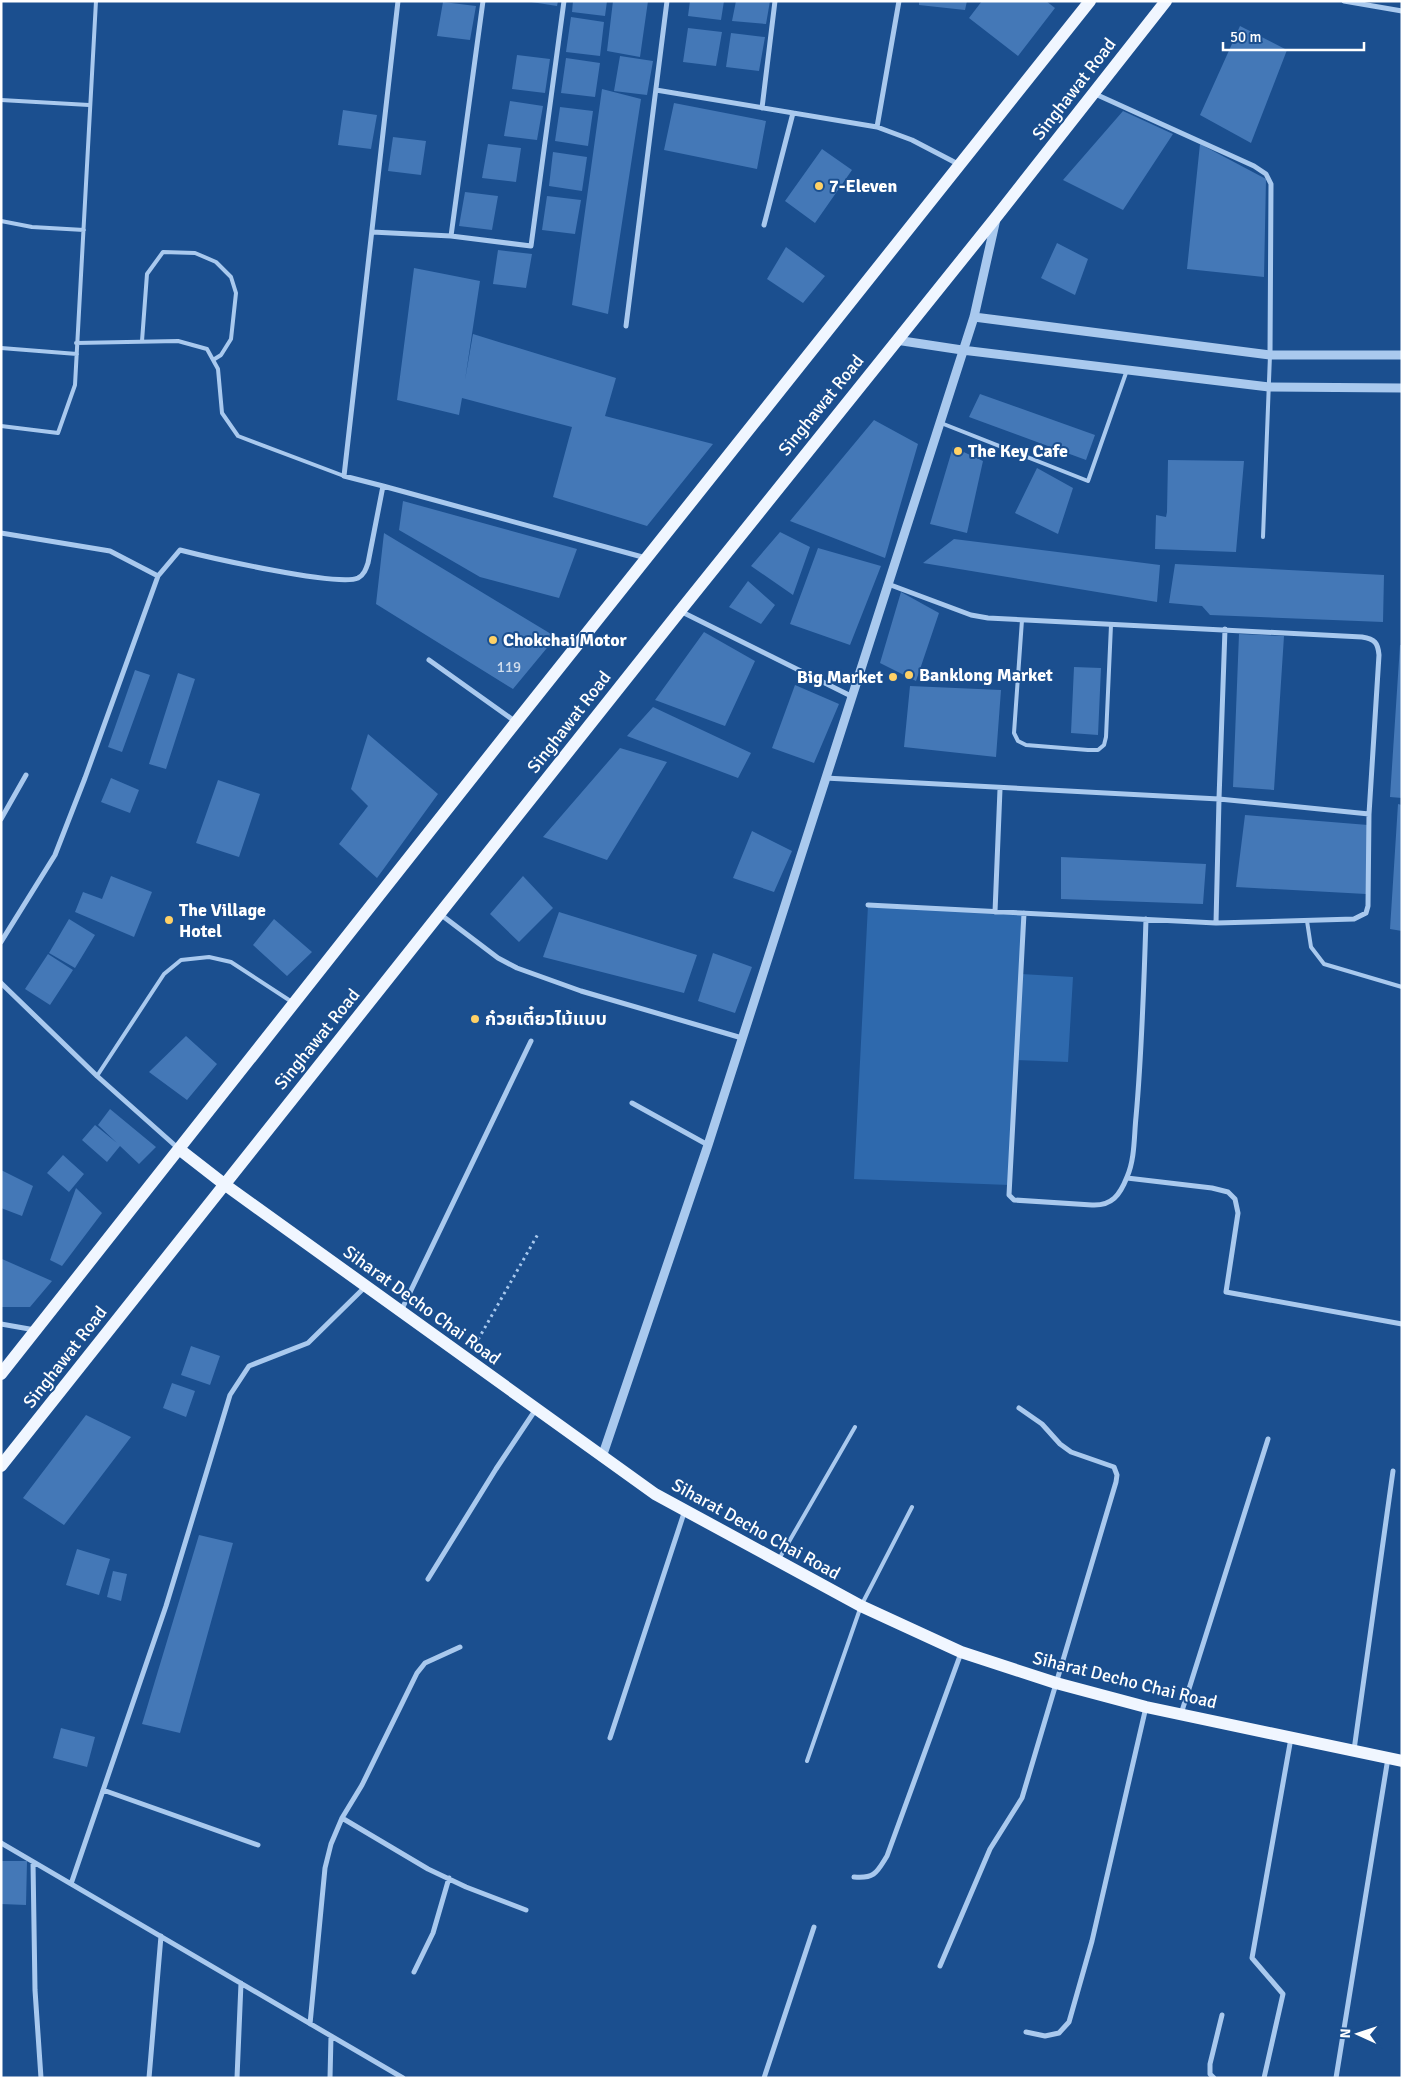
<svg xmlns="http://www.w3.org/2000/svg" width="1403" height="2079" viewBox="0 0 1403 2079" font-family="Signika,'Noto Sans Thai',sans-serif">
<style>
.green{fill:#2e69ad}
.building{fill:#4478b7}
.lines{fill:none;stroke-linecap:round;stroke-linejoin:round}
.path{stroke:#a9c9ee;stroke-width:3;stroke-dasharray:2.5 4;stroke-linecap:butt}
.service{stroke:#a9c9ee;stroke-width:4}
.minor{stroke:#a9c9ee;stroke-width:5}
.tertiary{stroke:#a9c9ee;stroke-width:9}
.primary{stroke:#f0f6ff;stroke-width:12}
.poi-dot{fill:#ffd166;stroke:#1b4f8f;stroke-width:2}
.labels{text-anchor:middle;stroke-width:4;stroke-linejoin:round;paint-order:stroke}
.number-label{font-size:15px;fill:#d0dded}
.street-label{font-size:18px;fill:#fff;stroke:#1b4f8f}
.poi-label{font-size:18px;font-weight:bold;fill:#fff;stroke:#1b4f8f;text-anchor:start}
</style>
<rect width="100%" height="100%" fill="#1b4f8f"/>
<path class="green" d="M868 905 1024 913 1021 974 1073 977 1068 1062 1016 1060 1009 1185 854 1179Z"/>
<path class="building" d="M525 1H558L557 6Z
M573 1H607L605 16 572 12Z
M613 1H648L640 57 607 51Z
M690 1H724L721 20 688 16Z
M736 1H770L766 24 732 21Z
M919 1H967L965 10 919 5Z
M982 1H1046L1055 8 1018 56 969 18Z
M443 2 476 6 470 40 437 36Z
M571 17 604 22 600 56 566 52Z
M1240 26 1287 50 1251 143 1200 115Z
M688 28 722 32 716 66 683 62Z
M731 33 765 37 759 71 726 67Z
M517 55 550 59 545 93 512 89Z
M620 56 653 61 647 95 614 91Z
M566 58 600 63 595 97 561 93Z
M602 89 641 99 608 314 572 305Z
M510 101 543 106 537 140 504 136Z
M674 103 766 121 757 169 664 150Z
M560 107 593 111 588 146 555 141Z
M343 110 377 115 371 149 338 145Z
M1123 111 1173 134 1123 210 1063 180Z
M393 137 426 141 421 175 388 171Z
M488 144 521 148 516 182 482 178Z
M1200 144 1266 179 1264 277 1187 269Z
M822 149 852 170 815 223 785 201Z
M553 152 587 157 582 191 549 186Z
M465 192 498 196 492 230 459 226Z
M547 196 581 200 575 234 542 230Z
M1057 243 1088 259 1075 295 1041 278Z
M786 247 825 276 803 303 767 279Z
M498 250 532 254 526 288 493 284Z
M414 268 480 281 465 380 473 334 616 378 605 416 713 444 647 526 553 497 572 427 462 398 459 415 397 400Z
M980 394 1095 435 1086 460 969 417Z
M874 420 918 444 885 558 790 521Z
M953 447 983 461 967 533 930 524Z
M1168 460 1244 461 1236 552 1155 549 1156 515 1166 517 1167 512Z
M1037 468 1073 488 1058 534 1015 513Z
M403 501 577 549 559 598 480 577 399 530Z
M780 532 810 547 793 595 751 566Z
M384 533 556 637 513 689 376 604Z
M954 539 1160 565 1157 602 923 563Z
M818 548 881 566 850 645 790 624Z
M1175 564 1384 575 1383 622 1210 615 1202 606 1169 603Z
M748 581 775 605 761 624 729 607Z
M901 592 939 613 916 681 880 663Z
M704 632 755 661 725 726 655 700Z
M1239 634 1284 636 1274 790 1233 787Z
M1400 645H1402V798L1390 797Z
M1074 667 1101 668 1098 735 1071 733Z
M135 670 150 675 122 752 108 747Z
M178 673 195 679 166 769 149 764Z
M795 685 839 704 814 763 772 748Z
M910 686 1001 690 996 757 904 747Z
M653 707 751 753 738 778 627 736Z
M368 734 438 794 377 878 339 844 368 806 351 789Z
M620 748 667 762 607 860 543 837Z
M111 778 139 790 130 813 101 802Z
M218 780 260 794 239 857 196 843Z
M1398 804 1402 805V931L1390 929Z
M1245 815 1368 825 1366 894 1236 887Z
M752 831 792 851 774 892 733 878Z
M1061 857 1206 864 1203 904 1061 899Z
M111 876 152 892 134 937 75 912 83 892 102 899Z
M523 876 553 908 519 942 490 914Z
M559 912 697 955 684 993 543 957Z
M69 919 95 935 75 968 49 953Z
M274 919 312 952 287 976 253 945Z
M713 953 752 967 735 1013 698 1001Z
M48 954 73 970 50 1005 25 989Z
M186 1036 217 1064 187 1100 149 1072Z
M110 1109 156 1147 139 1164 120 1146 107 1162 82 1140 95 1125 117 1143 98 1125Z
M63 1155 84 1174 69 1192 47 1173Z
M1 1170 33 1186 22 1216 1 1208Z
M76 1188 102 1213 62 1266 50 1260Z
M2 1259 52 1281 30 1307H1Z
M191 1346 220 1356 210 1385 181 1375Z
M172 1383 195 1391 186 1417 163 1408Z
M86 1415 131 1437 64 1525 23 1498Z
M199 1535 233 1543 180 1733 142 1724Z
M77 1549 110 1559 99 1595 66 1585Z
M113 1571 127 1574 121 1601 107 1597Z
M61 1728 95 1737 87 1767 53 1758Z
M1 1861H27L26 1905 1 1904Z"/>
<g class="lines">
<path class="path" d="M475 1345 538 1234"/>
<path class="service" d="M1 100 89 105
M1 221 32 227 84 230
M142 341 147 274 163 252 195 253 216 262 231 277 236 293 231 339 221 355 213 360
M76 343 178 341 207 349 218 369 222 413 238 436 344 476
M1 348 77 354
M941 423 1088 481 1127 370
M1 426 58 433 75 385 96 1
M1263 537 1270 355
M1022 620 1014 733 1018 741 1026 745 1088 750H1098L1104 745 1106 737 1111 625
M1307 921 1311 947 1324 964 1402 987
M97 1076 164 974 181 960 209 957 231 962 292 1002
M779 1559 855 1427
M807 1761 861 1606 912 1507"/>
<path class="minor" d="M1344 1 1402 11
M656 90 877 127 912 140 960 165
M1093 93 1254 166 1266 174 1271 184 1270 355
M762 108 775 1
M877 127 899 1
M764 225 793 113
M372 232 451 236 531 246 564 1
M451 236 483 1
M626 326 667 1
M383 486 344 476 398 1
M1 533 110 551 158 576
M680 611 851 696
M429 660 516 722
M825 778 1219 799 1225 629
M1 819 26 775
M868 905 1216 923 1354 919 1366 913 1368 906 1369 814 1379 655C1378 643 1375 639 1362 637L988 618 971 615 888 584
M995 912 1000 789
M1024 913 1009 1195 1014 1200 1092 1205C1112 1206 1120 1195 1127 1177 1135 1159 1134 1136 1136 1117 1142 1051 1144 985 1146 919
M440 914 498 958 517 968 581 991 742 1038
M1216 923 1219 799 1369 814
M1 942 55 855 85 778 158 576 180 550C207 557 338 587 358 578 364 575 366 569 368 563L383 486 646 558
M1 983 97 1076 179 1149
M632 1103 708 1145
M1127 1178 1212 1188 1228 1192 1235 1199 1238 1213 1226 1292 1402 1324
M401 1311 531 1041
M1 1324 35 1330
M428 1579 496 1469 536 1409
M1181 1714 1268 1439
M610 1738 685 1510
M1354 1750 1393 1471
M103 1790 258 1845
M342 1818 428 1869 466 1887 526 1910
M1 1843 403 2078
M33 1862 35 1990 41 2078
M854 1877C875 1879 877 1872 887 1856L961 1653
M71 1884 166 1606 230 1395 249 1366 308 1343 365 1287
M940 1966 990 1849 1022 1798 1116 1482 1117 1475 1114 1467 1071 1452 1060 1444 1042 1424 1019 1408
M414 1972 433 1933 449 1878
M310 2024 325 1868 331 1844 342 1818 362 1785 417 1673 425 1663 460 1647
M1026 2032 1045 2036 1059 2033 1069 2022 1092 1941 1146 1707
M149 2078 161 1936
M237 2078 241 1983
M330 2078 331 2036
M764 2078 814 1927
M1214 2078 1210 2074V2064L1222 2015
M1264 2078 1283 1994 1252 1958 1291 1738
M1336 2078 1388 1758"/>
<path class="tertiary" d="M974 317 1270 355H1402
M896 340 962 350 1269 387 1402 388
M602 1457 708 1145 974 317 996 219"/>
<path class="primary" d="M179 1149 224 1184 655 1494 861 1606 961 1652 1056 1683 1146 1707 1402 1761
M1 1374 516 722 1090 1
M1 1466 680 611 997 216 1166 1"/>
</g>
<g class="poi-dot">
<circle cx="819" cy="186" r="5"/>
<circle cx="958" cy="451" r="5"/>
<circle cx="493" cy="640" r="5"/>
<circle cx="909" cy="675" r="5"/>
<circle cx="893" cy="677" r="5"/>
<circle cx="169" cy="920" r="5"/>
<circle cx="475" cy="1019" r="5"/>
</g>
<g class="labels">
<g class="number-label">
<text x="509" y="672">119</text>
</g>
<g class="street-label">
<text transform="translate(1074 89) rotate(-52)" y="6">Singhawat Road</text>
<text transform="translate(821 405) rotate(-51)" y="6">Singhawat Road</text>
<text transform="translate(569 722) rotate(-52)" y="6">Singhawat Road</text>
<text transform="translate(317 1039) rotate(-51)" y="6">Singhawat Road</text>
<text transform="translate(422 1305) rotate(36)" y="6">Siharat Decho Chai Road</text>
<text transform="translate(65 1357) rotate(-52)" y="6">Singhawat Road</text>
<text transform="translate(756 1529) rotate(29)" y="6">Siharat Decho Chai Road</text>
<text transform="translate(1125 1680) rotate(14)" y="6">Siharat Decho Chai Road</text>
</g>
<g class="poi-label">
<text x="829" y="192">7-Eleven</text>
<text x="968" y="457">The Key Cafe</text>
<text x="503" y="646">Chokchai Motor</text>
<text x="919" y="681">Banklong Market</text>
<text x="883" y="683" text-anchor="end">Big Market</text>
<text x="179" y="916">The Village<tspan x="179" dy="21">Hotel</tspan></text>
<text x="485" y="1025">ก๋วยเตี๋ยวไม้แบบ</text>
</g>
</g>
<rect width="1403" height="2079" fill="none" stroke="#ffffff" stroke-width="5"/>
<g transform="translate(1358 2034) rotate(273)" stroke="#1b4f8f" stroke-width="4" paint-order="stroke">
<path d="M0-4L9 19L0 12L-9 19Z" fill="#ffffff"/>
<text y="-8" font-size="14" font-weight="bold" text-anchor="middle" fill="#ffffff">N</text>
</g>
<path d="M1223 42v8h141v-8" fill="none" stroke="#ffffff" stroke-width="2.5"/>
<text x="1230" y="42" font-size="15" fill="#ffffff" stroke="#1b4f8f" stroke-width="4" paint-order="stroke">50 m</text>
</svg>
